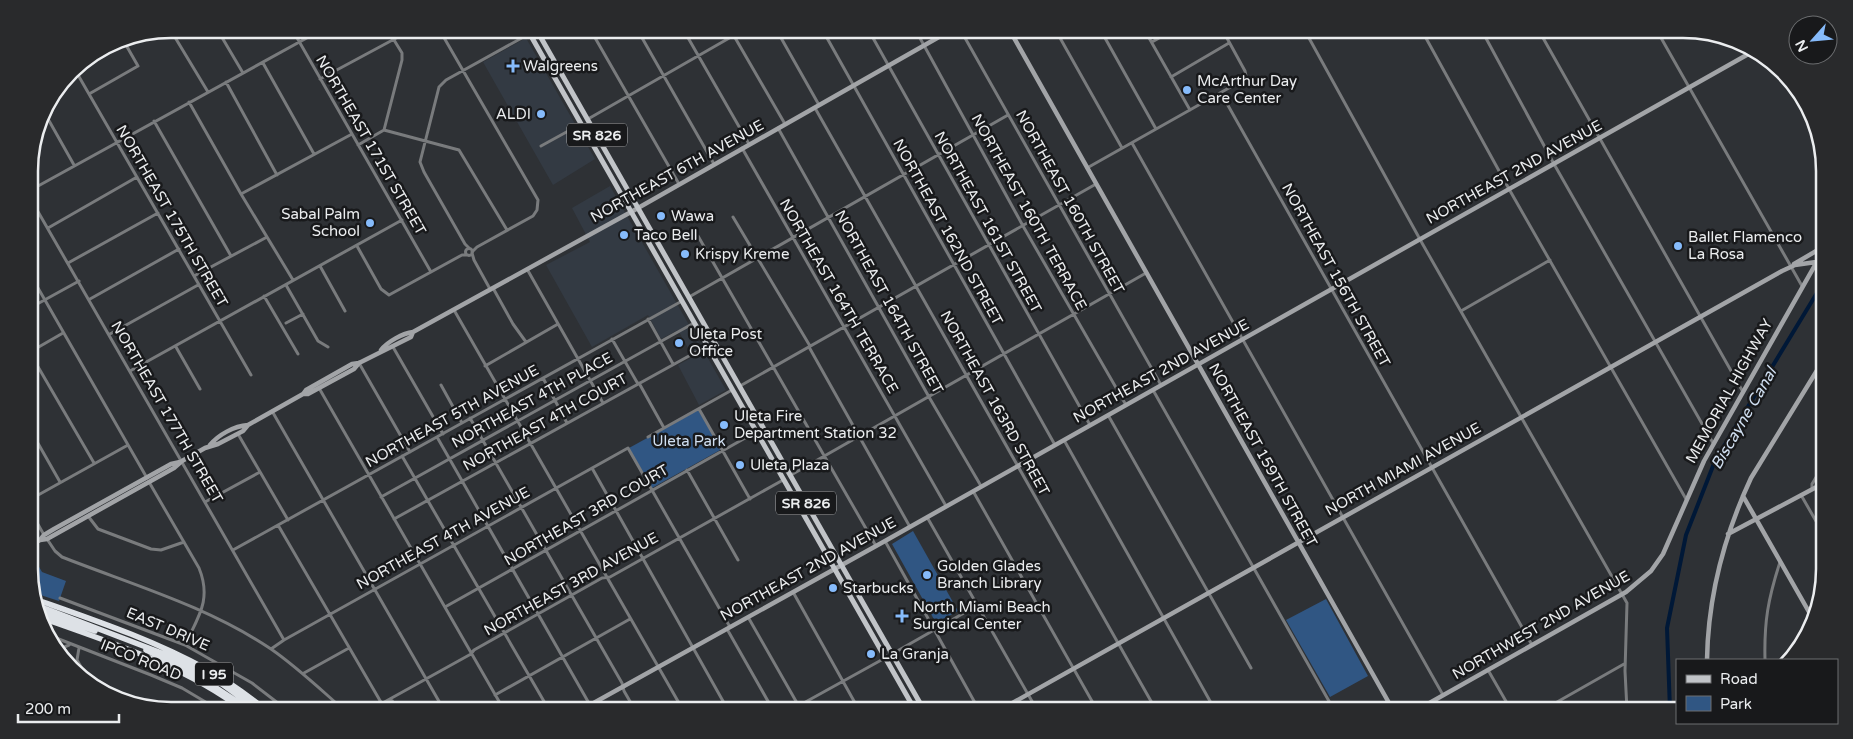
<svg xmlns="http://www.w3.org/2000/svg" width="1853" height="739" viewBox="0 0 1853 739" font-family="'Varela Round',sans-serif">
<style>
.built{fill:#333a43}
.green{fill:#305683}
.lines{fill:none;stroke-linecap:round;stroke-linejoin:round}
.canal{stroke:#001837;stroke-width:4}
.street{stroke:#797b7d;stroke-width:3}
.secondary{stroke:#a2a4a7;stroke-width:4.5}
.primary{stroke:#c1c4c8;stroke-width:5}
.highway{stroke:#dde1e6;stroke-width:5.5}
.poi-dot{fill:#86bbfb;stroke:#18191b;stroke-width:2}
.labels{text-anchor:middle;stroke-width:5;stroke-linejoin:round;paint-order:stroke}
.shield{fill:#18191b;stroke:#acadaf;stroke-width:1}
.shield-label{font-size:14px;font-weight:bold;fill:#ebedef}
.poi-label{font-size:15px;fill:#ebedef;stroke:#18191b;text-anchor:start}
.street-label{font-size:15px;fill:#ebedef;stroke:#18191b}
.park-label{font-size:15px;fill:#d0dff1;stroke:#18191b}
.water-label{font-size:16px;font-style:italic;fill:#d0dff1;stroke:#18191b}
.rim{fill:none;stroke:#ebedef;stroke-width:2.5}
</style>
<rect width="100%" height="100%" fill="#2e3135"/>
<path class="built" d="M526 38 595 159 553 185 483 62Z
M610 186 726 390 699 405 678 365 693 357 678 330 661 339 648 315 592 347 546 265 590 242 572 208Z"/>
<path class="green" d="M698 410 722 449 652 488 629 448Z
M913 531 958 611 936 623 892 544Z
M31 553 42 572 66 581 59 601 31 592Z
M1326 599 1368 676 1330 697 1286 620Z"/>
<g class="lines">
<path class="canal" d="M1670 710 1667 628 1686 535 1715 461 1823 283"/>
<path class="street" d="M170 29 208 92
M217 29 243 73
M292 29 431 272
M439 29 538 200 537 210 533 216 477 247 472 252
M590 29 679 184
M637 29 714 164
M683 29 749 144
M730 29 785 124
M776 29 819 105
M822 29 1055 445
M868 29 1090 425
M915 29 1023 226 1126 405
M960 29 1161 385
M1055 29 1122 148
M1100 29 1156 129
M1144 29 1190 110
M1304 29 1422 243 1627 603 1625 671 1627 710
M1421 29 1509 189 1686 499
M1481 29 1554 164 1713 443
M1538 29 1743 392
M1656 29 1802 286
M1660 35 1671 29
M1152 42 1175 29
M263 63 314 154
M74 68 251 375
M1786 75 1797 94
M1171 77 1229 43
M320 79 413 29
M226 82 277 175
M1221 93 1532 645
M89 94 138 66 122 38
M189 102 241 194 293 280
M815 108 1156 710
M43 110 74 165
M588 119 745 29
M154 121 231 256
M778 128 929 397 981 486
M384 130 402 60V53L394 40
M1132 143 1443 695
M358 145 384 130 459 150 507 230
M541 146 581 124
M742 148 946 506
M1087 168 1243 80 1246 76 1245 71 1222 29
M29 191 323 29
M241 194 352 134
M29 196 284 640
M733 217 810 346
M48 228 137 177
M698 236 876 546
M357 246 381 289 389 295 462 255H468
M469 248 465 244 424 172 420 162 437 95 439 87 446 80 529 34
M465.5 252a3.5 3.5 0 1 1 7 0a3.5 3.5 0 1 1-7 0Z
M472 253 474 260 490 289
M68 263 158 213
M320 266 345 311
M527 269 603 403
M30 274 147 478
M194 276 267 237
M286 285 318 341 328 347
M493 288 513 324 526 342
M264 296 298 354
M689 297 1008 115
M90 299 179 249
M30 308 79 281
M454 310 683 710
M1461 311 1550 260
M648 319 673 364
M286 323 303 314
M110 334 198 285
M612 339 638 384
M176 347 200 389
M393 347 443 434
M809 347 910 527
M30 352 63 333
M30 353 94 463
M359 363 410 452
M485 366 558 324
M130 371 402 220
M543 378 567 423
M639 383 664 428
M441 385 462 423
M740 386 1096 184
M319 388 504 710
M1153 390 1334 710
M699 409 750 499
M272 411 444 710
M1108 415 1251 668
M470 418 622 683 624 691 635 710
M31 431 60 482
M238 434 288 520
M437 437 590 705
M648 437 732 390
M1064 440 1215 710
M402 456 549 710
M592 468 728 710
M687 470 738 560
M791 475 1146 273
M149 482 199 568C212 600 198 617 185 645
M1812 489V484L1824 464
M973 491 1097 710
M1801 495 1824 535
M381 497 694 323
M31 499 128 445
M205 502 260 472
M31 512 44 535
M88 516 98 529 151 549 161 550 184 542
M927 517 1037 710
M394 519 707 346
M278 525 382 704
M47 539 55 551 62 557C133 585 207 606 271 649 297 667 320 689 344 710
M885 541 979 710
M233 550 682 301
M793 592 859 710
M60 598 185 645 252 683 287 710
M445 607 763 428
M1808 609 1819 602
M748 617 801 710
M727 629 773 710
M51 636 151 675 182 688 219 710
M79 648 77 660 87 677
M271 649 284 640 628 448 730 627
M59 652 62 648 69 645
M892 654 978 605
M1765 660C1764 622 1768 599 1780 562
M1488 670 1511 710
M304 673 349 648
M495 695 630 619
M391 699 398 710
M370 710 471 654 474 650 602 578 610 577 783 480
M791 710 885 658
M1543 710 1624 664"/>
<path class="secondary" d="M1009 29 1393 710
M1794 264 1823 247
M381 350C387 342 403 333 413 332L631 212 953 29
M303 394 306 390 352 364 359 363 411 337 413 332
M210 445C218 435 234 426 248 425
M1743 496 1813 619
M1728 534 1824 483
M40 540 44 535 54 529 171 464 180 462
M31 545 40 540 47 539 174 468 182 461 205 448 218 444 243 431 248 425 303 394H308L354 369 359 363
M1707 660C1708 597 1724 536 1751 478L1824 359
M581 710 885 541 1752 52
M1000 710 1782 271 1795 265 1823 261
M1417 710 1626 592 1651 571 1663 554 1704 461 1823 251"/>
<path class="primary" d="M527 29 915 710
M536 29 924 710"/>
<path class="highway" d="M32 598C91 619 152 639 206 669 228 681 247 695 266 710
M36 605 172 657 222 684 258 710
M39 612 95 631
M42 618C112 643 183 665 243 710
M146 650 192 672 250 710"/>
</g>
<g class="poi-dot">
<path d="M510.5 58.5h5v5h5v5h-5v5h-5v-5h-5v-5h5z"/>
<circle cx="1187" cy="90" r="5"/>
<circle cx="541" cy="114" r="5"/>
<circle cx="661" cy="216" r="5"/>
<circle cx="370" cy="223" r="5"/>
<circle cx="624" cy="235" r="5"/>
<circle cx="1678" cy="246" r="5"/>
<circle cx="685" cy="254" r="5"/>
<circle cx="679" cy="343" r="5"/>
<circle cx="724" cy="425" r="5"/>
<circle cx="740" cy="465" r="5"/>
<circle cx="927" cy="575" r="5"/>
<circle cx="833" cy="588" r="5"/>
<path d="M899.5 608.5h5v5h5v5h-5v5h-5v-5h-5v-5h5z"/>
<circle cx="871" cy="654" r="5"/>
</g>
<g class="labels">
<g class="shield">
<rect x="567" y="123.5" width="60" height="23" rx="4"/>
<rect x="776" y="491.5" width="60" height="23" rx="4"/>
<rect x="195" y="662.5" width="38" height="23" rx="4"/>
</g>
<g class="shield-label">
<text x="597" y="140">SR 826</text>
<text x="806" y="508">SR 826</text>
<text x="214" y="679">I 95</text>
</g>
<g class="poi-label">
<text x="523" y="71">Walgreens</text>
<text x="1197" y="86">McArthur Day<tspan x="1197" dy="17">Care Center</tspan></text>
<text x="531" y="119" text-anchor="end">ALDI</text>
<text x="360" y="219" text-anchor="end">Sabal Palm<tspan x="360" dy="17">School</tspan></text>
<text x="671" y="221">Wawa</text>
<text x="634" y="240">Taco Bell</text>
<text x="1688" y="242">Ballet Flamenco<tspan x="1688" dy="17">La Rosa</tspan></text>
<text x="695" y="259">Krispy Kreme</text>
<text x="689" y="339">Uleta Post<tspan x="689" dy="17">Office</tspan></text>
<text x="734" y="421">Uleta Fire<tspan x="734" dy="17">Department Station 32</tspan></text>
<text x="750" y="470">Uleta Plaza</text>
<text x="937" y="571">Golden Glades<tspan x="937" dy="17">Branch Library</tspan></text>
<text x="843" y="593">Starbucks</text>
<text x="913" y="612">North Miami Beach<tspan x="913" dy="17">Surgical Center</tspan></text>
<text x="881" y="659">La Granja</text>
</g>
<g class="street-label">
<text transform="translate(371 145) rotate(60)" y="5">NORTHEAST 171ST STREET</text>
<text transform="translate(677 171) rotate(-29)" y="5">NORTHEAST 6TH AVENUE</text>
<text transform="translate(1514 172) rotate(-29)" y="5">NORTHEAST 2ND AVENUE</text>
<text transform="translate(1070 202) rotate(61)" y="5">NORTHEAST 160TH STREET</text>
<text transform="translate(1029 212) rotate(61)" y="5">NORTHEAST 160TH TERRACE</text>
<text transform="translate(172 216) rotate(60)" y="5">NORTHEAST 175TH STREET</text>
<text transform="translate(988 222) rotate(61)" y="5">NORTHEAST 161ST STREET</text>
<text transform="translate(948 232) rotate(61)" y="5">NORTHEAST 162ND STREET</text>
<text transform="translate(1336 275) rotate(61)" y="5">NORTHEAST 156TH STREET</text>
<text transform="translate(839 296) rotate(60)" y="5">NORTHEAST 164TH TERRACE</text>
<text transform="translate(889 302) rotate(61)" y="5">NORTHEAST 164TH STREET</text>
<text transform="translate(1161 371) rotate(-29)" y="5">NORTHEAST 2ND AVENUE</text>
<text transform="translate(1729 391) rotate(-61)" y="5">MEMORIAL HIGHWAY</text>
<text transform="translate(532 400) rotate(-29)" y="5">NORTHEAST 4TH PLACE</text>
<text transform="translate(995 403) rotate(61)" y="5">NORTHEAST 163RD STREET</text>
<text transform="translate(167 412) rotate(60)" y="5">NORTHEAST 177TH STREET</text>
<text transform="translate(452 416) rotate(-29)" y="5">NORTHEAST 5TH AVENUE</text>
<text transform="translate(545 422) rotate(-29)" y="5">NORTHEAST 4TH COURT</text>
<text transform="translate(1263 455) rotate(61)" y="5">NORTHEAST 159TH STREET</text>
<text transform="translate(1403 469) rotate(-29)" y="5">NORTH MIAMI AVENUE</text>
<text transform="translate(586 515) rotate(-30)" y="5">NORTHEAST 3RD COURT</text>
<text transform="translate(443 538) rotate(-29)" y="5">NORTHEAST 4TH AVENUE</text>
<text transform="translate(808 569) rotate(-29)" y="5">NORTHEAST 2ND AVENUE</text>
<text transform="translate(571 584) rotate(-29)" y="5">NORTHEAST 3RD AVENUE</text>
<text transform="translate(1541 625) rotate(-30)" y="5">NORTHWEST 2ND AVENUE</text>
<text transform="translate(168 629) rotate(23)" y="5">EAST DRIVE</text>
<text transform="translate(141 660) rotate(22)" y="5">IPCO ROAD</text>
</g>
<g class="park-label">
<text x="689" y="446">Uleta Park</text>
</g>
<g class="water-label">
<text transform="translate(1743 418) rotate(-60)" y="6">Biscayne Canal</text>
</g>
</g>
<path d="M0 0H1853V739H0ZM171 38H1683A133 133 0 0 1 1816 171V569A133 133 0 0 1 1683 702H171A133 133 0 0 1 38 569V171A133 133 0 0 1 171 38Z" fill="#292a2c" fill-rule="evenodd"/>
<path class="rim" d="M171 38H1683A133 133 0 0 1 1816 171V569A133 133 0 0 1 1683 702H171A133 133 0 0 1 38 569V171A133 133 0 0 1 171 38Z"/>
<rect x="1676" y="659" width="162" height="65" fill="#18191b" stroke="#6c6e70"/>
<rect x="1686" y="675" width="25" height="8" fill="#c1c4c8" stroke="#6c6e70"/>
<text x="1720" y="684" font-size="15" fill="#ebedef">Road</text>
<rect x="1686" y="696" width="25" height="15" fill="#305683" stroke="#6c6e70"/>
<text x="1720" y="709" font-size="15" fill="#ebedef">Park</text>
<g transform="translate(1813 40) rotate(243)"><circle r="24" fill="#18191b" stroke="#6c6e70"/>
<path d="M0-4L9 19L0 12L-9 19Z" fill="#86bbfb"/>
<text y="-8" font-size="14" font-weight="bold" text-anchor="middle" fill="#ebedef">N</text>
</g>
<path d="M18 714v8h101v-8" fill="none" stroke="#ebedef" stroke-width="2.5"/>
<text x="25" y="714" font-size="15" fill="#ebedef" stroke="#18191b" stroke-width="4" paint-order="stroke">200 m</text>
</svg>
